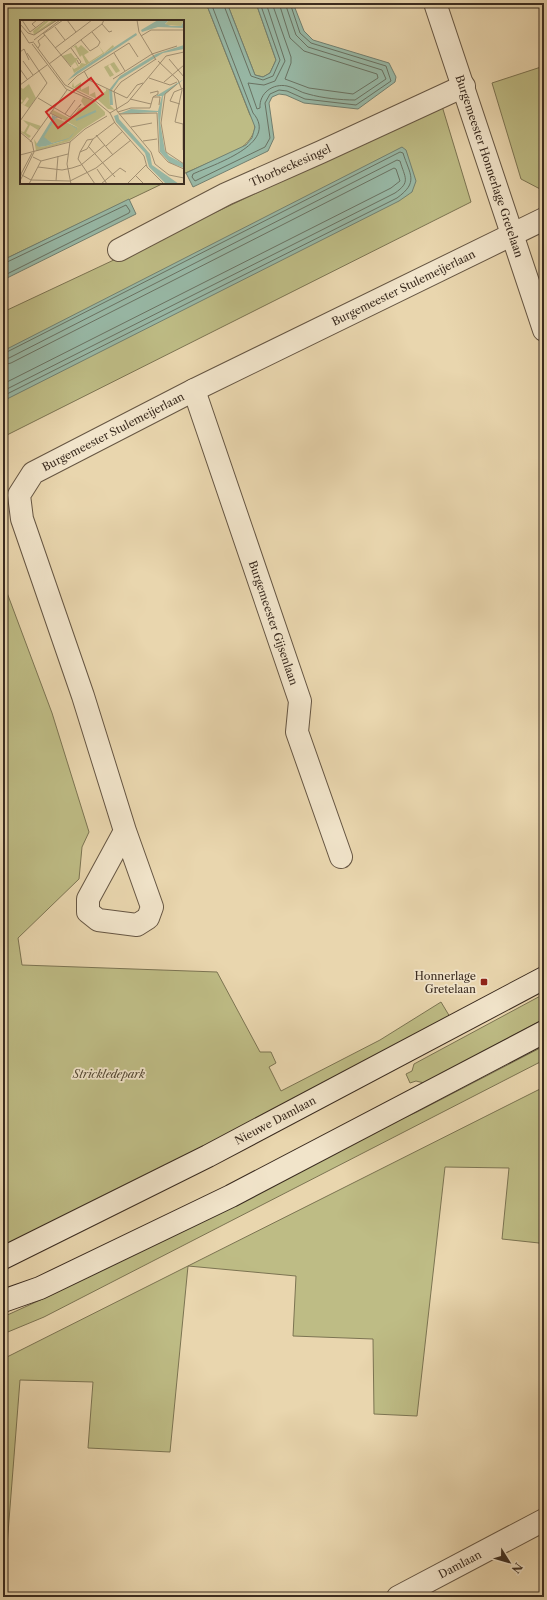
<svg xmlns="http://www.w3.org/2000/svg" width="547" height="1600" viewBox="0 0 547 1600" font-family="'Libre Caslon Text',serif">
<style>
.green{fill:#bebc85;stroke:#7c7452}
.water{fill:#98b9a7;stroke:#728071}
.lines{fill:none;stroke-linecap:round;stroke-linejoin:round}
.shore{stroke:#697263;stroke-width:1}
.street-casing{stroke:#665643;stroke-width:24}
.secondary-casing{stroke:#3a2b1f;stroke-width:24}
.street{stroke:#f1e4ca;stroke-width:22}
.secondary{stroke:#f1e4ca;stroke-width:22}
.poi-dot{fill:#8f2418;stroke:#f1e4ca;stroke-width:1.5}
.labels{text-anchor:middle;stroke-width:3.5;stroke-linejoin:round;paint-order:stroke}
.street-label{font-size:11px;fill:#3a2b1f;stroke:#f1e4ca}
.poi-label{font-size:11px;fill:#3a2b1f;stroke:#f1e4ca;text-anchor:end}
.park-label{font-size:11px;font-style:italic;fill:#544833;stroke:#f1e4ca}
.inset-river{fill:none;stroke:#98b9a7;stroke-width:2}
.inset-road{fill:none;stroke:#a39275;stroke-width:1}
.view{fill:#d62828;fill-opacity:0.15;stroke:#d62828;stroke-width:2}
.inset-edge{fill:none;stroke:#3a2b1f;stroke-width:2}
</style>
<rect width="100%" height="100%" fill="#e9d6ae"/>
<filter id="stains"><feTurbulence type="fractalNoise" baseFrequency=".005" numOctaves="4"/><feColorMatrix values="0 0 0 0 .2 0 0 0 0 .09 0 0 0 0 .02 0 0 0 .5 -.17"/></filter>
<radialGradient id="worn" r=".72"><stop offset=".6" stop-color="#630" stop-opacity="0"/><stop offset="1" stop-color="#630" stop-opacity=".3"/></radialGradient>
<path class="green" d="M3 3H206L250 115C262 128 249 143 238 150L183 174V21H21V183H164L3 260Z
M227 3H256L276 60 270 73 263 77 255 75Z
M544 66V190H542L521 179 492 83Z
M442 106 471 202 3 437V312Z
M3 582 52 713 89 832 82 847 79 879 18 938 22 965 217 972 260 1052H271L276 1063 269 1067 281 1091 380 1040 441 1002 450 1017 326 1086 3 1250Z
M544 994V1019L424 1083 416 1081 410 1083 406 1074 412 1071 414 1064Z
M544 1046V1060L44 1317 3 1334V1317L49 1296 313 1159 417 1112Z
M544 1087V1250L539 1243 502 1239 509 1168 445 1167 417 1416 374 1414 373 1339 293 1336 296 1276 188 1266 170 1452 88 1448 93 1382 20 1380 3 1597V1359Z"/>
<path class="water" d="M206 3H227L255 75 263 77 270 73 276 60 256 3H293L304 31 313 40 389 63 396 77 395 82 358 109 304 103 286 95 279 94 272 97 269 103 274 138 268 151 193 187 186 173 246 145 252 138 255 127Z
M402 147 406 150 416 181 412 192 399 201 3 401V351Z
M129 199 136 214 3 280V260Z"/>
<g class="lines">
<path class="shore" d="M211 3 253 113C280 144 212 165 193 174L192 177 195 181 265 147 270 138 265 103 270 94 279 90 287 91 305 99 356 105 391 81 386 66 311 43 300 33 290 3
M223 3 251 76 263 80 273 76 280 60 260 3
M266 3 285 61 275 81 264 85 248 83 257 109 260 108C259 93 273 83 287 86 294 87 301 93 308 94 322 98 340 100 355 100L386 79 382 70 308 47 296 35 285 3
M272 3 291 57V63L285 79 309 88 353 94 378 78 377 74 304 51 290 38 279 3
M3 264 126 205 130 211 129 213 3 276
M3 354 400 152 403 153C410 175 419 182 397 198L3 396
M3 359 9 358 397 160 400 161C405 178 411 182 395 193L3 391
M3 365 11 363 394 168 396 169 400 181 391 188 3 384"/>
<g class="street-casing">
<g id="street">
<path id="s1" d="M435 3 544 330"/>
<path id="s2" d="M119 250 226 194 321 152 464 86"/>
<path id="s3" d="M194 390 300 701 297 732 341 857"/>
<path id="s4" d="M125 831 152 907 148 918 137 925 98 920 88 912V899L125 831 83 696 22 519 19 495 33 473 194 390 544 219"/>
<path id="s5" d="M398 1597 544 1520"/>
</g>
</g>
<g class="secondary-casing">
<g id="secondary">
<path id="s6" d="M3 1258 208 1156 544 978"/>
<path d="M3 1301 40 1288 231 1196 544 1032"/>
</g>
</g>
<use href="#street" class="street"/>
<use href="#secondary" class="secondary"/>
</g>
<rect class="poi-dot" x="480" y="978" width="8" height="8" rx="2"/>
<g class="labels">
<g class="street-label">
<text dy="4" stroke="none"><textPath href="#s2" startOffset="191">Thorbeckesingel</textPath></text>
<text dy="4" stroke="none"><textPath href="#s1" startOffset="172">Burgemeester Honnerlage Gretelaan</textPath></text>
<text dy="4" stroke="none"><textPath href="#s4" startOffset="1041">Burgemeester Stulemeijerlaan</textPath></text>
<text dy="4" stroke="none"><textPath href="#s4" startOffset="717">Burgemeester Stulemeijerlaan</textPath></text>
<text dy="4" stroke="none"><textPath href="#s3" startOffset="246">Burgemeester Gijsenlaan</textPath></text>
<text dy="4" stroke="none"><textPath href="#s6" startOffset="305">Nieuwe Damlaan</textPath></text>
<text dy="4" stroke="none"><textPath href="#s5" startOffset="70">Damlaan</textPath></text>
</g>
<g class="poi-label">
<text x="476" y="980">Honnerlage<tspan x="476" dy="13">Gretelaan</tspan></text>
</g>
<g class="park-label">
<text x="109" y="1078">Strickledepark</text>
</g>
</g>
<g transform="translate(20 20)">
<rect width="164" height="164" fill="#e9d6ae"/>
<path d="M27 0H30L16 12 33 0H38L14 15 13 11ZM149 0H164L161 6 145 5ZM56 25 58 28 61 25 69 32 64 35 69 42 83 33 79 26 84 33 93 25 94 27 54 53 52 47 54 49 58 47 55 42 51 46 42 36 51 33 55 38H58L56 41 59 47 61 43 66 44 62 35 60 37 55 27 52 28ZM94 42 100 51 96 53 90 44 88 46 94 55 90 57 84 47ZM53 62 54 67 61 62V70L69 66V75L75 72 76 78 86 71V69L89 70 90 85 95 90 88 89 77 79 52 67ZM9 64 16 78 9 88 2 84 5 85 9 79 7 77 2 84 0 83 3 81 0 78V67L3 69ZM57 73 75 82 85 92V95L63 109 50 121 16 131 14 119 19 127 26 126 43 121 32 123 26 119 28 124 24 123 22 116 34 99 24 116 36 98 59 108 31 93 33 90 51 99 53 97 59 88 65 87 61 81 63 77ZM3 100 21 106 18 110 10 105 6 113 11 116 9 118 0 111 4 112 8 105Z" fill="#bebc85"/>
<path d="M138 0H149L145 4 151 6H161L164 1V8L138 7 122 12 121 10ZM116 13 117 15 47 61 56 52ZM164 25V29L143 33 99 60 92 70 93 85H90L89 70 100 56 136 34ZM164 59 143 76 140 102 145 131 149 136 164 144V148L150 143 140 132 138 92 98 94 99 99 130 134 132 145 159 164H146L129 147 125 133 96 102 94 96 111 89 138 91 142 76H136ZM32 95 39 98H36L24 117 32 123 49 118 57 109 41 99 57 108 51 117 48 119 26 126 19 127 16 125 32 99Z" fill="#98b9a7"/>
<path class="inset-river" d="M56 100 76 91"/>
<path class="inset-road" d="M2 0 10 12 26 0M47 0 56 12M117 0 119 12 136 40M0 4 8 13 14 15 37 0M82 4 89 12 92 11M35 7 45 20M16 8 12 4 17 0M0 9 9 23 14 22M23 14 43 0M24 14 51 47M121 16 131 10H164M14 20 40 0M61 20 70 31 78 26 80 22 72 12M14 23 45 65 73 79 90 93 95 103 124 136 127 147 144 164M12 24 46 69 74 81M18 28 20 25 18 21 25 15M35 28 72 0M51 28 61 42 59 44 57 40M0 32 4 29 9 40M94 33 105 51M149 39 164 57M3 41 13 55M138 41 158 60 162 70 155 102 163 104V130M29 44 82 4 84 0M0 49 7 59M64 51 69 60 107 78 117 65 123 63M129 58 150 65 157 62M93 59 132 34 157 26M144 62 164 45M157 64 145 74 141 103 146 132 164 144M0 65 27 45M48 65 57 56 109 23 118 37M94 71 97 91 131 132 135 144 149 155 164 158M94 71 101 62 136 39M133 77H140L139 85M18 78 50 97 61 84 59 87M110 79 131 84M160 84 150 81 154 72 164 68M98 92 111 88H130L133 77 138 74V71L130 73M30 93 42 99M90 93 108 82 146 36 164 32M45 94 55 80M99 94 137 93 139 132 148 142 164 149M0 101 27 63 7 33M111 107 132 103M0 112 12 122 14 132 0 161M76 115 93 135M73 119 67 129 60 132 67 120ZM73 119 95 102M123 121 137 119M10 122 47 70M50 122 47 144 51 164M86 126 103 111M69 127 95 157M60 132 58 139 75 164M0 135 50 122 65 109 87 96M13 137 21 141 48 134M18 147 42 150 52 148 61 145 85 125M77 149 87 164M0 154 11 160 50 161 76 148 111 120M1 154 12 133M115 155 124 164M36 161 38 136M9 164 21 141M81 164 100 148 106 152M107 164 126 145"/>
<path class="view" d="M71 58 83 74 38 108 26 92Z"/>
<rect width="164" height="164" class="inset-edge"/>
</g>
<rect width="547" height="1600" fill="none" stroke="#e9d6ae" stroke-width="16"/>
<rect x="4" y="4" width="539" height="1592" fill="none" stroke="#3a2b1f" stroke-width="2"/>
<rect x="8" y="8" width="531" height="1584" fill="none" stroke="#3a2b1f"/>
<g transform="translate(509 1562) rotate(127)" stroke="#f1e4ca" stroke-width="3" paint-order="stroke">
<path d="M0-3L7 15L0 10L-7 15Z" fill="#3a2b1f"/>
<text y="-6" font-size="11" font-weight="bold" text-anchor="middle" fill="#3a2b1f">N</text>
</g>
<rect width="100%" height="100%" filter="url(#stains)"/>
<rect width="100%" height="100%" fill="url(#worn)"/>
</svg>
